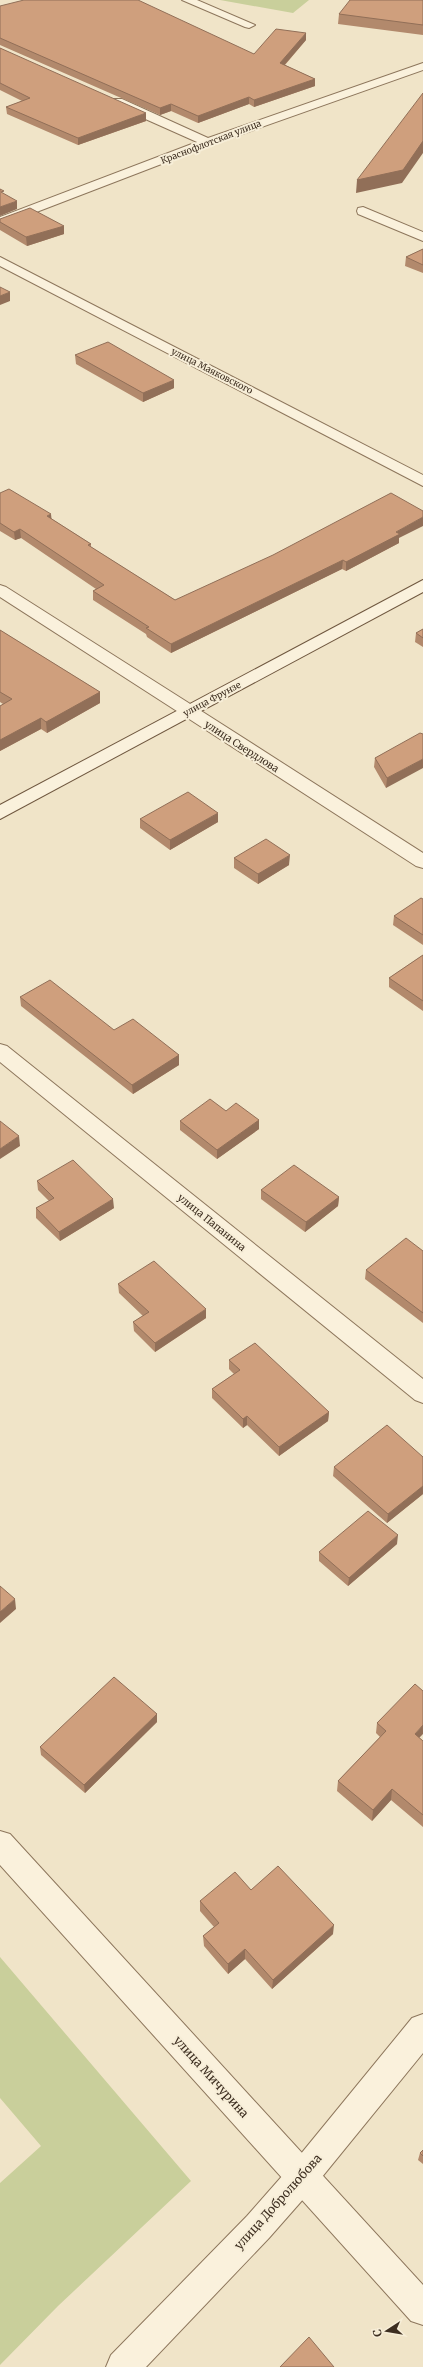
<svg xmlns="http://www.w3.org/2000/svg" width="423" height="2367" viewBox="0 0 423 2367" font-family="Merriweather,serif">
<style>
.green{fill:#c9cf9b}
.lines{fill:none;stroke-linecap:round;stroke-linejoin:round}
.minor-casing{stroke:#8d765c;stroke-width:2}
.tertiary-casing{stroke:#8d765c;stroke-width:2}
.secondary-casing{stroke:#6f573f;stroke-width:2}
.minor{fill:#faf1dc;fill-rule:evenodd}
.tertiary{fill:#faf1dc;fill-rule:evenodd}
.secondary{fill:#faf1dc;fill-rule:evenodd}
.wall{fill:#b2896c}
.shaded-wall{fill:#916f58}
.building{fill:#cf9f7d;stroke:#916f58}
.labels{text-anchor:middle;stroke-width:4;stroke-linejoin:round;paint-order:stroke}
.far-street-label{font-size:9px;fill:#3d2e20;stroke:#f7eed8}
.street-label{font-size:10px;fill:#3d2e20;stroke:#f7eed8}
.near-street-label{font-size:12px;fill:#3d2e20;stroke:#f7eed8}
</style>
<rect width="100%" height="100%" fill="#f0e4c8"/>
<path class="green" d="M220 0H309L293 13Z
M0 1957 191 2181 58 2306 0 2365V2183L41 2146 0 2098Z"/>
<g class="lines">
<g class="minor-casing">
<path id="minor" d="M182 0H197L255 25 249 28 245 27Z
M423 63V70L211 145 0 226V217L197 142 114 105 112 102 114 99H122L208 138Z
M363 207 423 232V241L358 214 357 211 358 208Z
M0 257 423 475V486L0 266Z
M189 706 195 707 423 853V868L416 866 183 715 180 711 183 707Z
M0 1044 7 1046 423 1379V1403L415 1400 0 1062Z
M0 1831 10 1834 423 2285V2325L411 2321 0 1865Z"/>
</g>
<g class="tertiary-casing">
<path id="tertiary" d="M0 585 6 587 195 707 198 711 195 715H183L0 597Z
M423 2014V2053L313 2188 269 2238 146 2367H106L111 2355 247 2216 291 2166 412 2018Z"/>
</g>
<g class="secondary-casing">
<path id="secondary" d="M423 580V592L0 819V805Z"/>
</g>
<use href="#minor" class="minor"/>
<use href="#tertiary" class="tertiary"/>
<use href="#secondary" class="secondary"/>
</g>
<path class="wall" d="M423 0V35L338 24 339 14Z
M0 6 254 54 306 40 285 65 315 79V86L254 107 249 104 198 123 171 111 160 115 0 45Z
M0 48 146 121 78 145 7 114 6 107 22 101 0 90Z
M0 219 64 226V234L27 246 0 230Z
M423 249V273L405 266 406 257Z
M75 355 174 388 143 402 76 364Z
M0 493 52 519 91 544V547L175 600 399 538V543L346 571 342 569 171 653 147 637 146 634 93 600V591L96 589 21 538 15 540 0 531Z
M423 629V647L415 642 416 633Z
M0 630 100 692V703L47 733 41 729 0 751V706L3 704 0 702Z
M423 734 386 788 374 767 375 758Z
M140 819 218 822 170 850 140 828Z
M234 858 289 865 258 884 234 868Z
M423 899V945L393 925 394 916Z
M423 955V1011L389 987V978Z
M20 997 114 1030 179 1055V1065L133 1094 21 1006Z
M259 1120V1129L217 1159 180 1130V1121Z
M37 1181 114 1208 60 1241 36 1218V1208L49 1201 38 1190Z
M261 1190 339 1197 338 1206 305 1232 261 1199Z
M423 1251V1323L365 1279 366 1270Z
M118 1284 206 1318 155 1352 134 1331 133 1322 143 1316 119 1293Z
M229 1360 329 1412 328 1421 279 1456 247 1425 243 1428 212 1398V1389L234 1374 229 1369Z
M423 1457V1494L387 1523 333 1476 334 1467Z
M397 1544 348 1586 319 1561V1552Z
M157 1722 85 1793 41 1755 40 1747Z
M377 1723 419 1738 423 1741V1827L391 1800 372 1821 337 1791 338 1781 380 1737 376 1733Z
M251 1890 333 1934 272 1989 245 1959 228 1974 204 1946 203 1936 214 1927 200 1911V1901Z
M423 2150V2164L418 2160 420 2153Z"/>
<path class="shaded-wall" d="M306 33V40L280 70V63Z
M315 79V86L254 107V100Z
M249 97V104L198 123V116Z
M171 104V111L160 115V108Z
M146 113V121L78 145V138Z
M423 141V153L402 183 356 193 357 180Z
M17 201V209L0 216V207Z
M64 226V234L27 246 26 237Z
M10 292V301L0 305V296Z
M174 380V388L143 402V393Z
M51 514 52 523 47 516Z
M423 517V526L399 538V543L346 571V562L396 532Z
M20 529 21 538 15 540 14 532Z
M343 560 342 569 171 653V644Z
M100 692V703L47 733 46 722Z
M41 718V729L0 751V740Z
M423 759V768L386 788 387 778Z
M218 813V822L170 850V840Z
M290 855 289 865 258 884V874Z
M179 1055V1065L133 1094 132 1085Z
M259 1120V1129L217 1159V1150Z
M19 1136 20 1146 0 1159V1149Z
M339 1197 338 1206 305 1232 306 1222Z
M113 1199 114 1208 60 1241 59 1232Z
M206 1309V1318L155 1352V1343Z
M329 1412 328 1421 279 1456V1447Z
M247 1416V1425L243 1428V1419Z
M423 1486V1494L387 1523 388 1514Z
M398 1535 397 1544 348 1586 349 1578Z
M15 1599 16 1609 0 1623V1612Z
M157 1714V1722L85 1793 84 1785Z
M423 1725V1734L413 1744 415 1734Z
M392 1789 391 1800 372 1821 373 1810Z
M334 1925 333 1934 272 1989 273 1980Z
M245 1949V1959L228 1974V1964Z"/>
<path class="building" d="M24 0H138L254 54 276 29 306 33 280 63 315 79 254 100 249 97 198 116 171 104 160 108 0 38V6Z
M350 0H423V25L339 14Z
M0 48 146 113 78 138 6 107 30 98 0 83Z
M423 93V141L403 170 357 180Z
M0 189 4 191 1 192 17 201 0 207Z
M30 208 64 226 26 237 0 222V219Z
M423 249V265L406 257Z
M0 287 10 292 0 296Z
M108 342 174 380 143 393 75 355Z
M9 489 51 514 47 516 91 544 88 545 175 600 273 555 391 493 423 511V517L396 532 400 534 346 562 343 560 171 644 146 628 149 627 93 591 104 585 20 529 14 532 0 523V493Z
M423 629V638L416 633Z
M0 630 100 692 46 722 41 718 0 740V706L12 699 0 692Z
M420 733 423 734V759L387 778 375 758Z
M188 792 218 813 170 840 140 819Z
M266 839 290 855 258 874 234 858Z
M421 898 423 899V935L394 916Z
M423 955V1001L389 978Z
M50 980 114 1030 133 1019 179 1055 132 1085 20 997Z
M210 1099 226 1111 236 1103 259 1120 217 1150 180 1121Z
M0 1121 19 1136 0 1149Z
M73 1160 113 1199 59 1232 36 1208 54 1198 37 1181Z
M294 1165 339 1197 306 1222 261 1190Z
M406 1238 423 1251V1313L366 1270Z
M154 1261 206 1309 155 1343 133 1322 149 1312 118 1284Z
M255 1343 329 1412 279 1447 247 1416 243 1419 212 1389 240 1370 229 1360Z
M387 1425 423 1457V1486L388 1514 334 1467Z
M368 1511 398 1535 349 1578 319 1552Z
M0 1586 15 1599 0 1612Z
M114 1677 157 1714 84 1785 40 1747Z
M415 1684 423 1691V1725L415 1734 423 1741V1815L392 1789 373 1810 338 1781 386 1731 377 1723Z
M278 1866 334 1925 273 1980 245 1949 228 1964 203 1936 219 1923 200 1901 235 1872 251 1890Z
M423 2150V2156L420 2153Z
M309 2337 334 2367H280Z"/>
<g class="labels">
<g class="far-street-label">
<text transform="translate(211 142) rotate(-21)" y="3">Краснофлотская улица</text>
<text transform="translate(212 371) rotate(27)" y="3">улица Маяковского</text>
<text transform="translate(212 699) rotate(-28)" y="3">улица Фрунзе</text>
</g>
<g class="street-label">
<text transform="translate(242 746) rotate(33)" y="4">улица Свердлова</text>
<text transform="translate(212 1222) rotate(39)" y="4">улица Папанина</text>
</g>
<g class="near-street-label">
<text transform="translate(211 2077) rotate(48)" y="4">улица Мичурина</text>
<text transform="translate(278 2202) rotate(-48)" y="4">улица Добролюбова</text>
</g>
</g>
<g transform="translate(387 2331) rotate(258)" stroke="#f7eed8" stroke-width="3" paint-order="stroke">
<path d="M0-3L7 15L0 10L-7 15Z" fill="#3d2e20"/>
<text y="-6" font-size="11" font-weight="bold" text-anchor="middle" fill="#3d2e20">С</text>
</g>
</svg>
